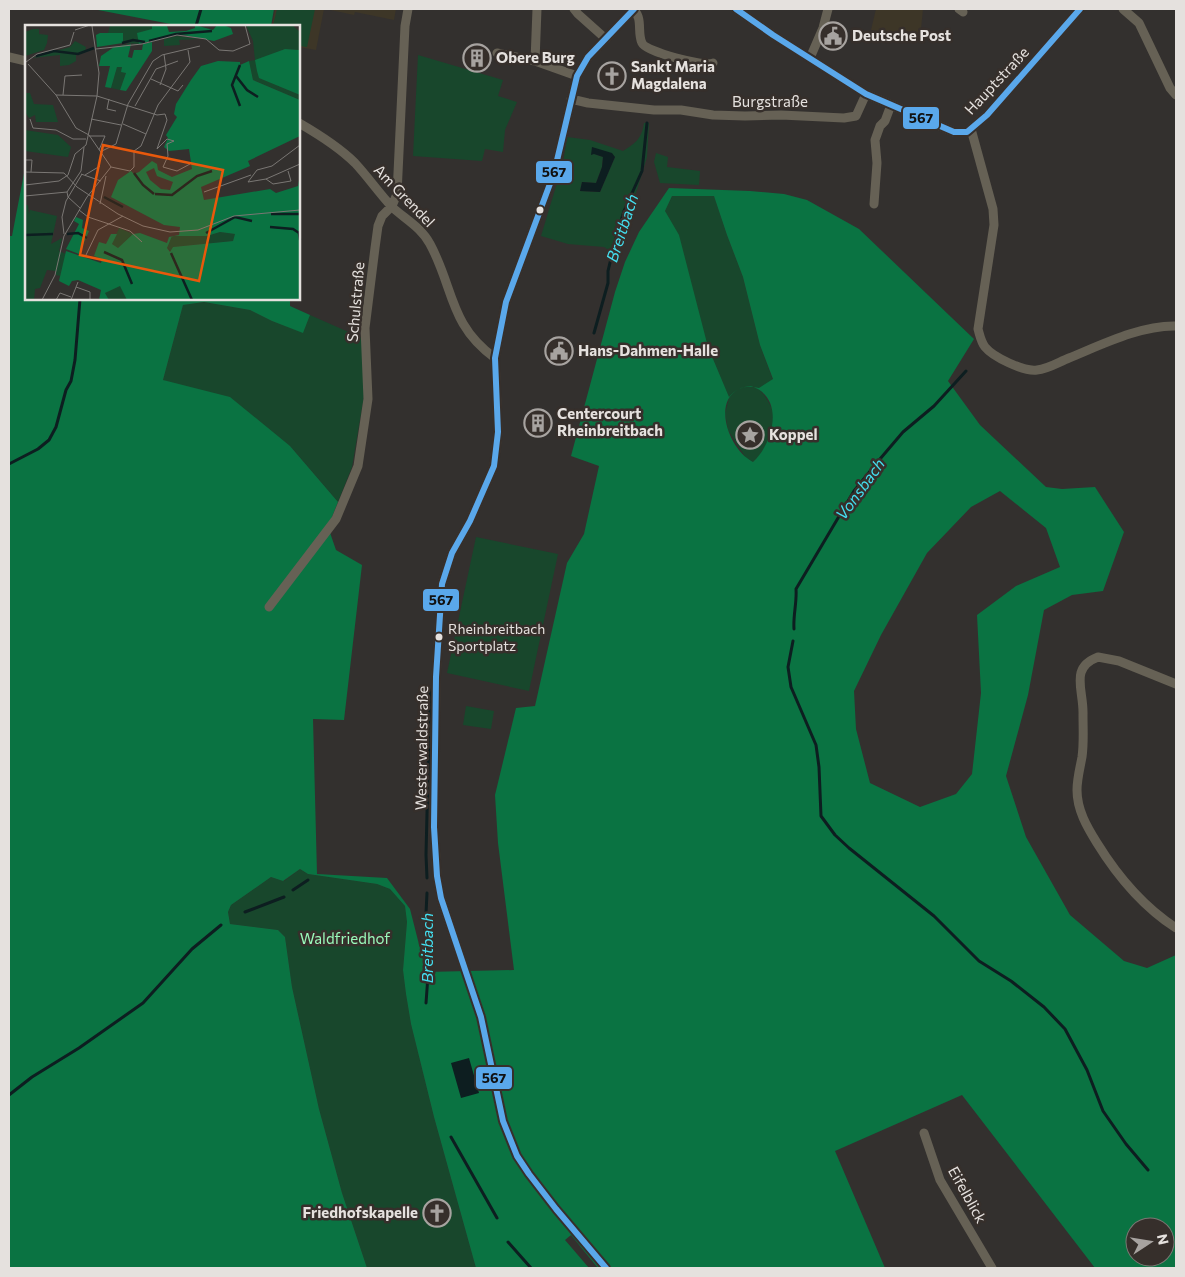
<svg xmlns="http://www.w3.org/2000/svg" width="1185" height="1277" viewBox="0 0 1185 1277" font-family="Commissioner,sans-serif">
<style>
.education{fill:#3d3627}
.green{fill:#18472c;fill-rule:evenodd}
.forest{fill:#0a7342;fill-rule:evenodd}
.water{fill:#0d1e20}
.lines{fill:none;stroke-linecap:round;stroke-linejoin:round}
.stream{stroke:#0d1e20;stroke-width:3}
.street{stroke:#666155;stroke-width:9}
.bus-1-casing{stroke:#362f2b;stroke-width:10}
.bus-1{stroke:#5aa8eb;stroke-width:6}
.bus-dot{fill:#e5e1de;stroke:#362f2b;stroke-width:2}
.labels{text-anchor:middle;stroke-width:5;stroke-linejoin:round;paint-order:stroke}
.bus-label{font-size:14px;fill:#e5e1de;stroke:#362f2b;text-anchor:start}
.poi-label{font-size:15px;font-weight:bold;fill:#e5e1de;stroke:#362f2b;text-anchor:start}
.street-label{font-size:15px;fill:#e5e1de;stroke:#362f2b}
.park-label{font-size:15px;fill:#9afabb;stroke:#362f2b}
.water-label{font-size:16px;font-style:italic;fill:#44dff0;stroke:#362f2b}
.inset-river{fill:none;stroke:#0d1e20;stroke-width:2.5}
.inset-road{fill:none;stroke:#7a7774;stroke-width:1}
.view{fill:#e8590c;fill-opacity:0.15;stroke:#e8590c;stroke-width:2.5}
.inset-edge{fill:none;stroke:#e5e1de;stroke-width:2.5}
.line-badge{stroke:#362f2b;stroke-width:2}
.pale-badge-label{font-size:14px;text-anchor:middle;font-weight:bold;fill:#111}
</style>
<rect width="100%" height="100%" fill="#33302e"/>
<path class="education" d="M275 9H324L316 50 299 47V26H272Z
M326 9H396L394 20 355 12 354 15Z
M876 9H923L920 39 871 30Z"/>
<path class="green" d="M277 9H315L307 47 300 46 299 26H273Z
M418 55 503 80 498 96 517 102 505 130 503 152 485 149 482 161 413 156Z
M644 123H649L647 157 617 255 604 247 568 244 541 236 563 163 567 137 590 140 623 151C636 143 642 138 644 123ZM594 154 615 157 600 192 580 191 582 182 596 183 602 167 603 157Z
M656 153 668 157 667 167 700 171 699 185 660 183 654 162Z
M714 195 727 235 743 277 760 345 773 380 759 389C765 396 771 404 773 413 776 430 766 451 753 462L746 458 728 430 725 413 729 398 708 347 665 211 672 196Z
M204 302 250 310 272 321 303 332 310 315 362 338 364 396 352 467 338 502 290 446 163 380 183 305Z
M476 537 558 554 529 691 447 673Z
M466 706 494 711 491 729 463 725Z
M300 869 308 874 377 884 390 889 405 906 407 922 403 970 406 994 411 1024 434 1117 476 1268H367L342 1193 319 1109 292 987 285 937 278 930 230 924 228 912 231 905 271 877 284 881Z"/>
<path class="forest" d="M93 9H274L271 26H181Z
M26 163V299H290V306L310 315 303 333 272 321 250 310 204 302 183 305 163 380 230 397 290 446 338 502 328 527 336 550 362 565 344 720 313 719 317 874 387 878 410 909 426 972 514 970 498 843 495 795 516 708 535 706 567 563 584 534 599 466 571 456 615 292 625 262 639 232 669 188 750 191 784 194 807 200 859 229 974 339 948 381 980 425 1046 487 1062 489 1095 487 1124 532 1103 591 1072 595 1044 610 1028 695 1006 776 1026 837 1070 915 1124 961 1147 968 1176 955V1268H1095L962 1095 835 1151 885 1268H598L571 1235 565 1240 589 1268H476L434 1117 411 1024 406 994 403 970 407 922 405 906 390 889 377 884 308 874 300 869 283 881 271 877 231 905 228 912 230 924 278 930 285 937 292 987 319 1109 342 1193 367 1268H9V236H12ZM672 196H714L727 235 743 277 760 345 773 379 759 388C746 385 738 387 729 397L708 347 679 235 665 211ZM751 386C785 397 774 443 753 462 726 448 708 390 751 386ZM1000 491 1046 528 1060 567 1016 586 977 615 981 693 972 774 956 794 920 807 870 783 856 729 854 691 881 635 927 553 971 507ZM1135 1227H1165V1257H1135Z"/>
<path class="water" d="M592 147 612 153 615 157 600 192 580 191 582 182 596 183 602 167 603 157 594 154 591 155Z
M469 1058 479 1093 461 1098 451 1063Z"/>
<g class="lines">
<path class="stream" d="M196 26 201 9
M594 333 608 283V271L615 242 624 211 642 171 647 123
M9 464 38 449 49 440 56 427 66 390 71 381 75 360 80 299
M794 629C793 615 797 603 796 589L854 491 880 459 903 432 934 406 966 371
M793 641 788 667 791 687 816 745 819 767 821 816 835 835 849 848 934 916 979 961 1011 981 1044 1007 1065 1029 1087 1070 1103 1111 1126 1144 1148 1170
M427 878 426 855 430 690
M293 890 308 880
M245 912 284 897
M426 1003 429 962 425 934 427 893
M9 1095 32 1077 79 1048 143 1003 192 949 221 925
M451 1137 497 1218
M508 1242 531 1268"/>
<path class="street" d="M574 9 578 14 606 39
M736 9 773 35 866 94 954 132H967L987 115 1080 9
M959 9 963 12
M1123 9 1139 23 1170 88 1176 95
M634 10C643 19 637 33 642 43 646 52 704 67 713 63
M497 53 535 61 577 76
M9 57 26 61
M810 58 823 28 828 9
M535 61 537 9
M571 99 588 103 654 110H681L713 115 745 116 781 115 844 118 856 116 866 94
M299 123C318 134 339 147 355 163 368 177 379 193 392 207 405 219 422 228 430 244 454 288 449 325 495 358
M971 129 993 209 994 225 978 329C980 336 981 342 985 347 993 357 1024 372 1037 370 1048 369 1059 362 1069 358 1101 345 1141 325 1176 326
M874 204 877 163 875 140 880 126 885 121 891 105
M269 607 336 519 358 466 368 399 365 328 375 248 378 226 382 216 392 206 397 194 405 26 408 9
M1176 684 1119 661 1098 657C1069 668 1084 690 1083 715 1083 729 1084 743 1082 757 1080 768 1077 779 1077 790 1077 810 1087 827 1097 843 1118 877 1142 906 1176 928
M924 1133 940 1180 992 1268
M606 1268 556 1209 529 1174 517 1156 503 1121 481 1017 441 898 437 876 434 827 436 677 442 584 452 553 470 521 494 466 498 432 495 358 506 302 554 173 577 76 588 57 597 48 634 9"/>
<g class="bus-1-casing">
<path id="bus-1" d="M736 9 773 35 866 94 954 132H967L987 115 1080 9
M606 1268 556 1209 529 1174 517 1156 503 1121 481 1017 441 898 437 876 434 827 436 677 442 584 452 553 470 521 494 466 498 432 495 358 506 302 554 173 577 76 588 57 634 9"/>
</g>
<use href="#bus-1" class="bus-1"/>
</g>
<defs>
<g id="civic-ring" transform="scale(1.4375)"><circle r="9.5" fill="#362f2b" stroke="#a7a3a0" stroke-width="1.5"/><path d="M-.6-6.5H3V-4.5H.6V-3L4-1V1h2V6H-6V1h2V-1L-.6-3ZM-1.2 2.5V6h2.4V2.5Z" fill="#a7a3a0"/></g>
<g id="building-ring" transform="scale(1.4375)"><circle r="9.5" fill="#362f2b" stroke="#a7a3a0" stroke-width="1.5"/><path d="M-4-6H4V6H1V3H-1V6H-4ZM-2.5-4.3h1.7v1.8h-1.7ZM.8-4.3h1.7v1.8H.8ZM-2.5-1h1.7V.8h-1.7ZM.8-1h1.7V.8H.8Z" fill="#a7a3a0"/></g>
<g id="church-ring" transform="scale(1.4375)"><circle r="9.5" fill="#362f2b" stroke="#a7a3a0" stroke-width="1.5"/><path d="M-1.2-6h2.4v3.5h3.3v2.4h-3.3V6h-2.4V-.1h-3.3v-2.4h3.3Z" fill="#a7a3a0"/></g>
<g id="sight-ring" transform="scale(1.4375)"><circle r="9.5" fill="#362f2b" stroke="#a7a3a0" stroke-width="1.5"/><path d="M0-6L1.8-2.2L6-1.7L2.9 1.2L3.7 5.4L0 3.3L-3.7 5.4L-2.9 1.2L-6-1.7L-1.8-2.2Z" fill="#a7a3a0"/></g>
</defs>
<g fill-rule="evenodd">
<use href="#civic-ring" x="833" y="36"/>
<use href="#building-ring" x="477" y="58"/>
<use href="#church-ring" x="612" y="76"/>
<use href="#civic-ring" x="559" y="351"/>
<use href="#building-ring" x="538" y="423"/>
<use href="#sight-ring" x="750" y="435"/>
<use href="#church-ring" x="437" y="1213"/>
</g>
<g class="bus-dot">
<circle cx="540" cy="210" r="4.5"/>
<circle cx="439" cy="637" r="4.5"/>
</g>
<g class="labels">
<g class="bus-label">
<text x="448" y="634">Rheinbreitbach<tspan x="448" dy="17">Sportplatz</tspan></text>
</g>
<g class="poi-label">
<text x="852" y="41">Deutsche Post</text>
<text x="496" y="63">Obere Burg</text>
<text x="631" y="72">Sankt Maria<tspan x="631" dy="17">Magdalena</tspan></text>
<text x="578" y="356">Hans-Dahmen-Halle</text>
<text x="557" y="419">Centercourt<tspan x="557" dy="17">Rheinbreitbach</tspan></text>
<text x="769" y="440">Koppel</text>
<text x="418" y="1218" text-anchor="end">Friedhofskapelle</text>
</g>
<g class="street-label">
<text transform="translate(997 81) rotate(-47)" y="5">Hauptstraße</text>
<text x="770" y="107">Burgstraße</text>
<text transform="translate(404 196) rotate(46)" y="5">Am Grendel</text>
<text transform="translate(356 302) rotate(-85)" y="5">Schulstraße</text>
<text transform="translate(422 748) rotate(-89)" y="5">Westerwaldstraße</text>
<text transform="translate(967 1195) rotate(61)" y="5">Eifelblick</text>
</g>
<g class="park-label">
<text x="345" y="944">Waldfriedhof</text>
</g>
<g class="water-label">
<text transform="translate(622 228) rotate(-72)" y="6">Breitbach</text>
<text transform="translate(860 489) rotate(-54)" y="6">Vonsbach</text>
<text transform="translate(427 948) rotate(-90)" y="6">Breitbach</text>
</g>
</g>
<g transform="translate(25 25)">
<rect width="275" height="275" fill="#33302e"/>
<path d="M85 0H127V4L114 19 98 18 97 8H83ZM221 0H267L275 7V25L260 24 248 29 249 59 275 70V75L228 55 224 36 230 35 228 16ZM8 4H14V9L23 10 22 18 19 25 0 31V7ZM152 11 174 14 154 15 155 20 139 21V14ZM50 16 61 22 60 26 51 30V36L44 40 35 41V30L7 33 45 22ZM92 41 97 42 101 48 95 65 86 63ZM0 68H5L9 79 28 80 33 97H11L10 90 4 93 0 87ZM0 105 33 110 46 122 43 132 0 126ZM0 180H3L4 189 5 185 32 191 26 219 37 213 34 226 41 229 35 251 31 250V246L22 245 15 263 10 264 9 275H0ZM94 203 108 209 93 223 87 219ZM195 207 211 209 208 216 148 222 146 227 142 222 147 211H182ZM96 260 102 275H84L80 268Z" fill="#18472c"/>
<path d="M127 0 142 1 144 7 161 6 170 3V0L188 5 192 0H198L206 3 208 9 189 16 153 9 114 19 112 8 127 4ZM75 8H98V18L72 22 71 10ZM127 17V26L101 66 95 65 101 48 96 47 97 42H92L86 63 80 62 85 41H74L76 31 89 22 106 19 103 32 107 33 109 25H117L118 19ZM260 24 275 25V70L234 53 232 46 230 35ZM193 36 215 37V40L224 36 228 55 275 75V111L223 136 225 141 176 162 179 175 245 164 251 168 273 161 275 150V275H102L95 261 80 268 84 275H74L76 265 53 255 47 256 44 261 34 256 41 226 76 238 77 234 69 231 74 217 81 219 86 209H92L87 219 93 223 108 209 115 208 142 218 144 212 154 210 155 202 139 200 86 172 93 155 106 146 109 149 114 147 127 136 132 139 133 145 147 152 167 144 164 124 144 126 139 122 143 113 141 110 152 92 149 89 151 79 166 55 176 41ZM129 143 132 151 148 157 145 165 136 164 125 155 121 147ZM195 207 210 209 208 216 148 222 145 227 142 223 147 211H182ZM51 192 58 195 57 203 64 206 54 229 41 224 54 199 49 196Z" fill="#0a7342" fill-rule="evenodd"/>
<path class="inset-river" d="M124 16 151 9 187 6M97 18 108 15 120 17M11 31 29 26 53 29 69 23M215 40 207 60 215 81M211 51 222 65 233 72M109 148 118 160 129 169M130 169 147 170 172 151 187 146M79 172 98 182M246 189H275M245 202 268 204 274 208 275 215M181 208 210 192 227 196M42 209 53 208 62 213M0 210 28 209M79 227 97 235 107 259M146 228 167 275"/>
<path class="inset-road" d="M50 5 65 0M71 24 117 19 152 10 181 14 194 25 208 26 225 19 220 0M1 37 12 29 45 20 49 7M3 39 31 70 51 103 64 110 86 142M126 54 153 66 158 60M135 60 141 44 139 29M31 70 72 71 132 90 140 89 142 95 132 124 142 114 149 116 142 119 143 131 138 142 152 146 165 139M38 70 40 51 57 50M84 74 82 84 91 86M110 81 131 44 153 36M5 94 8 103 31 105 48 114H61M66 94 96 100M98 99 121 109M64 111H80L74 125M275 120 247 141 232 145 223 157 241 154 275 139M75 127 91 119 103 79 128 36 137 30 175 21M0 135H7L6 147M86 142 105 146 109 142V126L116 121 133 80 165 37 163 25M0 147 39 148 52 162 93 189 118 201 145 207 173 205 209 191 275 185M56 149 76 156M43 150 50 129 61 120 72 71 74 48 67 1M60 150 75 141M241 154 248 159 266 156 263 146M0 160 34 156 43 150M179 167 226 150M0 171 42 167M75 179 81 151M55 183 43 172 42 167 56 146 59 122M54 185 63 192 105 206 117 217M39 209 37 192 41 176 57 149M60 232 73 205 98 191M51 262 65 267V275M17 275 30 250 39 211 62 172 86 142M31 275 35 268 46 272M46 275 53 257"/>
<path class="view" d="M78 120 198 145 174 256 55 230Z"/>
<rect width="275" height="275" class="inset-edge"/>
</g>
<g class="line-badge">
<rect x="902" y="106" width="38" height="24" rx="5" fill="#5aa8eb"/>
<rect x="535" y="160" width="38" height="24" rx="5" fill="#5aa8eb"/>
<rect x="422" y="588" width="38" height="24" rx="5" fill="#5aa8eb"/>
<rect x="475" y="1066" width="38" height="24" rx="5" fill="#5aa8eb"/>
</g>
<g class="pale-badge-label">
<text x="921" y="123">567</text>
<text x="554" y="177">567</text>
<text x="441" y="605">567</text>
<text x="494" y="1083">567</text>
</g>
<rect width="1185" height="1277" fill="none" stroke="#e5e1de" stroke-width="20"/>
<g transform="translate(1150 1242) rotate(78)"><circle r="24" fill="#362f2b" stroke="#7c7673"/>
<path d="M0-4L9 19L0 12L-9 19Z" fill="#a7a3a0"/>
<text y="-8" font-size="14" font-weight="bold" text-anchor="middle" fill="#e5e1de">N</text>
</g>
</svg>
